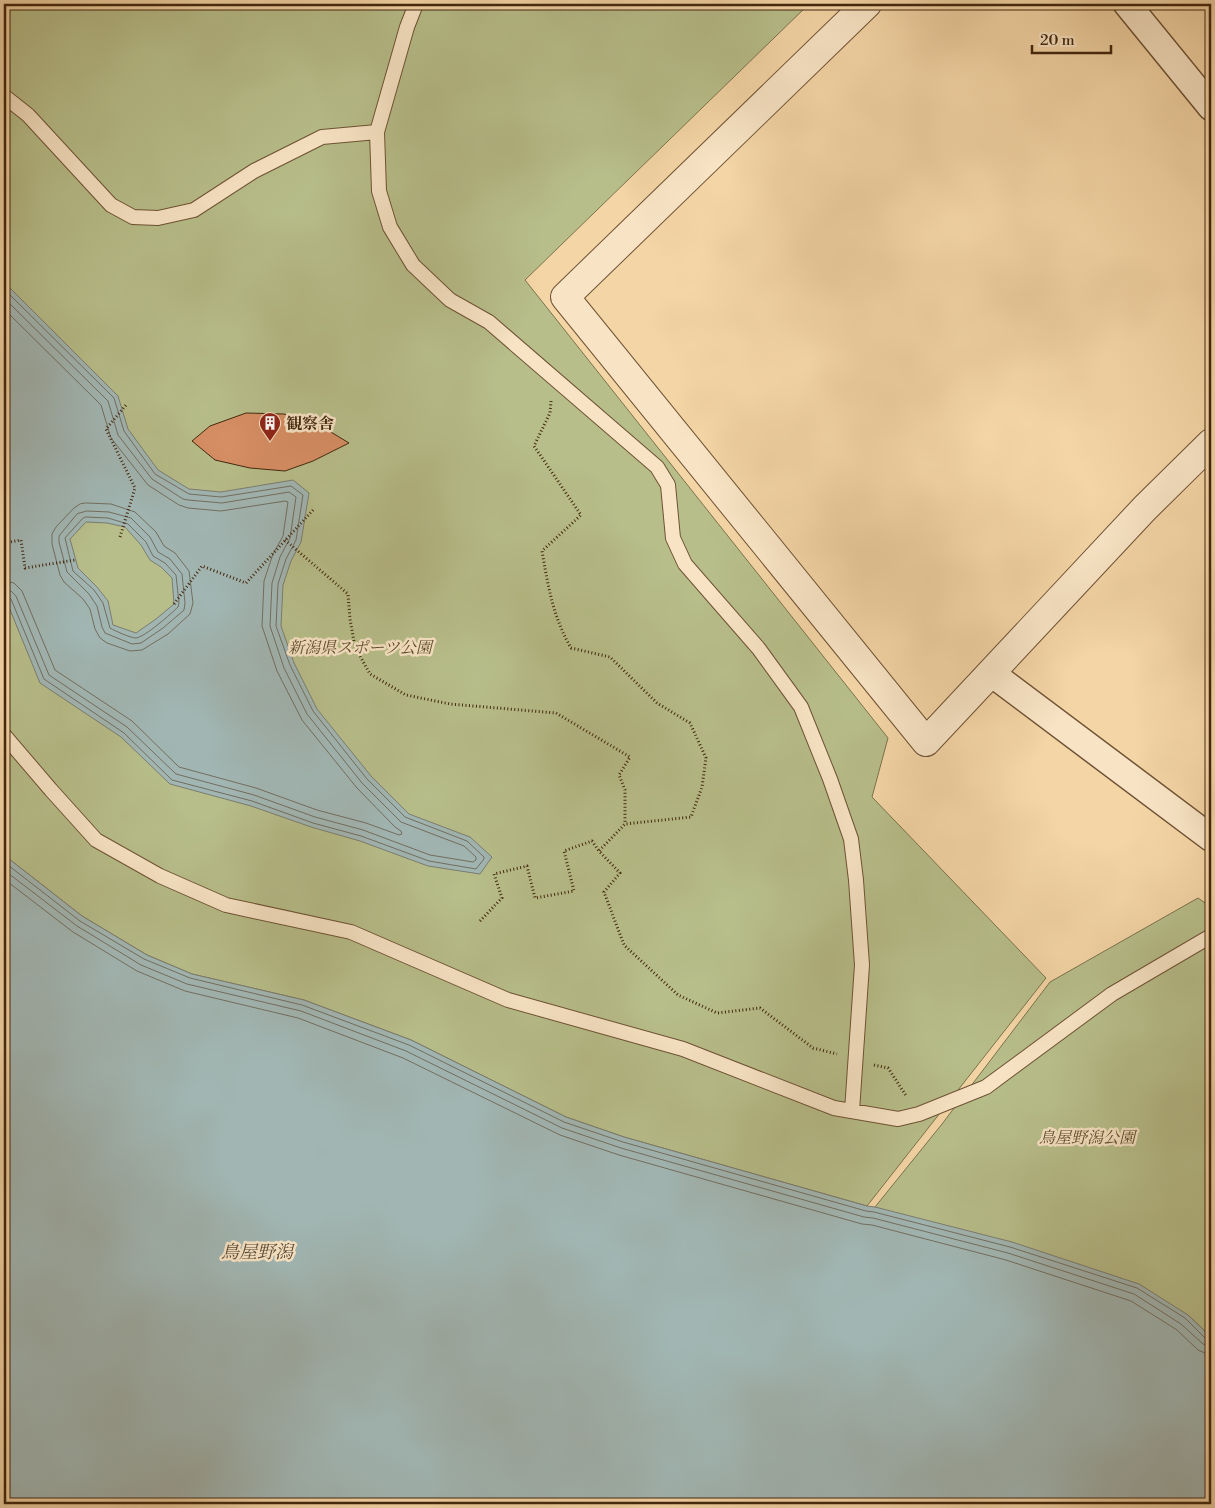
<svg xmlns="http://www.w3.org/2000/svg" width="1215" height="1508" viewBox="0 0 1215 1508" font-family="'Libre Bodoni','Noto Serif JP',serif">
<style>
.green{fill:#b7be8a;stroke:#7c724c}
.water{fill:#a1b6b3;stroke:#7b7d71;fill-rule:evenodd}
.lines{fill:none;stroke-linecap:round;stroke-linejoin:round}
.shore{stroke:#726e60;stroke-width:1}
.building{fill:#d78e64;stroke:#42270e}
.service-casing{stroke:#6e5234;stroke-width:16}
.minor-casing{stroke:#6e5234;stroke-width:29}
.tertiary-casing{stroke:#6e5234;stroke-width:30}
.path{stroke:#42270e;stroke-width:3;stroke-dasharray:1 2.5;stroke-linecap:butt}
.service{stroke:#f8e4c5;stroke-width:14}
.minor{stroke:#f8e4c5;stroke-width:26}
.tertiary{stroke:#f8e4c5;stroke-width:28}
.labels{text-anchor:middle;stroke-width:5;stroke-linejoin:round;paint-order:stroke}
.poi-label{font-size:16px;font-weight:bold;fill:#42270e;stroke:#f8e4c5;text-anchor:start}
.park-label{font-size:16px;font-style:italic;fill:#5f4d2d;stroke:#f8e4c5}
.water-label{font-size:18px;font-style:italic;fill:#5a4b37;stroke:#f8e4c5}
</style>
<rect width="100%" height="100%" fill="#f4d5a6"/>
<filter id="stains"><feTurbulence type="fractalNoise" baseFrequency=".004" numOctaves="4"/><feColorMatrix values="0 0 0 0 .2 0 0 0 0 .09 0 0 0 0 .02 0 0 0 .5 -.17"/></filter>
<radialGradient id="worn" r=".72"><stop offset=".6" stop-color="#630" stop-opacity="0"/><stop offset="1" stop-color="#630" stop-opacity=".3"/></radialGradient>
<path class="green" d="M4 4H809L525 280 888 738 872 797 1046 978 867 1206 624 1137 566 1117 411 1040 304 1000 192 974 147 955 82 916 4 855Z
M1198 898 1211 907V1337L1188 1315 875 1207 942 1124 1050 982Z"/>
<path class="water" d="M4 282 118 396 128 429 158 470 189 489 221 492 293 480 309 493 301 542 291 561 283 585 281 626 294 663 317 709 371 776 409 814 470 837 492 857 480 874 428 866 360 841 311 827 251 806 170 784 121 737 40 683 4 595ZM86 522 107 523 125 527 141 545 150 560 161 567 172 578 174 604 156 619 136 633 113 625 108 601 97 587 78 568 70 539Z
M4 855 82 916 147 955 192 974 304 1000 411 1040 566 1117 624 1137 867 1206 875 1207 1012 1242 1139 1284 1188 1315 1211 1337V1504H4Z"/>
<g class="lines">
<path class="shore" d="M4 289 114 398 124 431 155 474 189 494 221 497 291 486 303 495 296 540 286 559 278 584 276 626 290 665 313 711 367 779 405 817 467 841 484 857V859L476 869 429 861 361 836 313 823 252 801 172 780 124 733 44 679 11 599 8 596 4 595
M4 298 108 401 118 435 152 479 183 499 188 500 222 503 289 492 296 497 290 538 280 557 272 583 270 626 284 668 307 714 362 783 401 822 464 846 476 857V860L473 862 430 855 363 830 315 817 254 795 176 774 127 727 49 675 16 596 11 591 4 589
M4 309 101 405 111 438 148 485 179 505 188 508 221 511 285 501 288 502 283 536 273 554 264 581 262 626 277 671 302 720 357 788 395 827 401 831 402 834 399 835 366 823 317 810 256 788 179 767 132 721 55 670 22 591 14 583 4 581
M86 503 111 504 135 512 156 532 164 546 175 553 189 571 193 603 190 614 168 634 142 650 130 651 107 643 100 638 95 629 90 609 83 599 64 582 60 575 52 544V534L56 527 74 508 80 504Z
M87 511 109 512 131 518 150 537 158 552 170 559 182 574 185 603 184 610 163 628 141 643 132 644 105 633 102 627 97 606 89 594 67 572 59 542V536L77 514Z
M86 517 108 518 128 524 146 542 153 556 165 563 176 575 179 603 178 607C172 613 145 637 136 638 131 638 115 631 110 628L103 603 94 590 73 571 65 538 82 519Z
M4 862 80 921 144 959 190 978 302 1005 409 1045 564 1122 623 1142 866 1211 874 1212 1010 1247 1137 1288 1185 1318 1206 1339 1211 1340
M4 870 77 926 141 965 187 984 301 1011 406 1051 562 1128 621 1148 864 1217 873 1218 1008 1253 1134 1294 1181 1324 1203 1344 1211 1346
M4 879 73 932 137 971 185 991 298 1018 403 1058 560 1135 619 1155 862 1224 872 1225 1006 1260 1131 1301 1177 1330 1198 1350 1205 1353 1211 1354"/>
</g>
<path class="building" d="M246 413 284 414 316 423 349 443 313 461 285 471 250 468 215 460 192 441 210 426Z"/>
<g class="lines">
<g class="service-casing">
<path id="service" d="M416 4 407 27 377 132 379 191 390 227 413 265 450 300 489 322 657 467 668 485 673 538 685 564 759 649 801 707 830 779 851 839 856 880 862 965 852 1111
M4 96 28 115 111 205 133 217 158 218 194 210 254 171 322 137 377 132
M4 735 51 790 96 840 160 876 226 905 351 932 508 1000 683 1049 834 1108 898 1119 919 1114 986 1087 1112 994 1211 936"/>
</g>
<g class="minor-casing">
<path id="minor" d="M1127 4 1211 107
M991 673 1211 838"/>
</g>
<g class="tertiary-casing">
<path id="tertiary" d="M867 4 565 297 926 742 1145 508 1211 443"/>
</g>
<path class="path" d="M551 401 550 413 534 446 581 515 542 551C548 586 553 617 571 648L610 657 657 703 690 723 706 758 702 787 691 817 625 824 599 851 620 873 604 892 624 945 678 995 717 1013 760 1008 813 1048 837 1054
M120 537 135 488 106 429 126 405
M285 540 348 594 350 619 355 647 370 674 406 695 450 704 556 713 630 757 619 775 625 790V824
M4 543 21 540 25 568 75 560
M174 604 202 566 246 583 314 509
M480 921 502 898 494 874 527 866 535 898 574 891 564 851 592 841 599 851
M874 1065 888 1068 907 1097"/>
<use href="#service" class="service"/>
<use href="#minor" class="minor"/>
<use href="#tertiary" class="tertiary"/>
</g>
<defs>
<g id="building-pin" transform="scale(1.125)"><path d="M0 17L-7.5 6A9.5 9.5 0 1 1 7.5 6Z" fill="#8f2418" stroke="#f8e4c5"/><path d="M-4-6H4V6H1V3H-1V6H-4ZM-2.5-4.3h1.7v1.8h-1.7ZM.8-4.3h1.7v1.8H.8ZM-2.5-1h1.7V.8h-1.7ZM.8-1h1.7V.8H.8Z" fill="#fff"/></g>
</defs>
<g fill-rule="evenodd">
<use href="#building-pin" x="270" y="423"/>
</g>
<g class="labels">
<g class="poi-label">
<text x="286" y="429">観察舎</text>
</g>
<g class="park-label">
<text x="360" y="653">新潟県スポーツ公園</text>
<text x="1087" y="1143">鳥屋野潟公園</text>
</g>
<g class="water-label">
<text x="257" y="1258">鳥屋野潟</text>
</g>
</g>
<rect width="1215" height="1508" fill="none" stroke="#f4d5a6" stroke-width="20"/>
<rect x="5" y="5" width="1205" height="1498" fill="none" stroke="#42270e" stroke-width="2.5"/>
<rect x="10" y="10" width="1195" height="1488" fill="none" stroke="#42270e"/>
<path d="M1032 45v8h79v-8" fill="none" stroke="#42270e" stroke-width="2.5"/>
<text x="1040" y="45" font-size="15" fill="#42270e" stroke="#f8e4c5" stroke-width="4" paint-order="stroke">20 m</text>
<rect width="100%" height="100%" filter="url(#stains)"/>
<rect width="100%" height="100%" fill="url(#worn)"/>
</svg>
